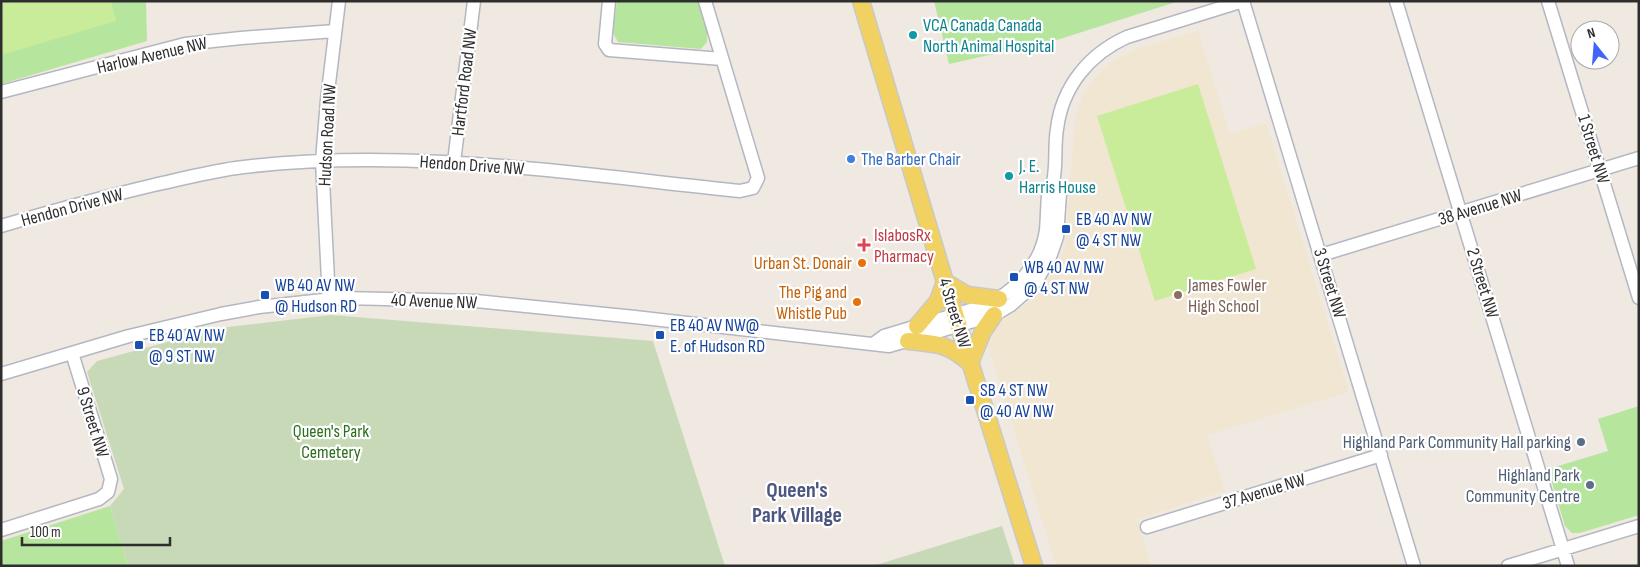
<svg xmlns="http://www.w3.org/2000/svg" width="1640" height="567" viewBox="0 0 1640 567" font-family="'Sofia Sans Condensed',sans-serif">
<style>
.education{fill:#f0e6d1}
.green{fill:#b6e59e}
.cemetery{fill:#c8d9b8}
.pitch{fill:#c9ec9a}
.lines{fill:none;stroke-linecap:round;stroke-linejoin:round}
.minor-casing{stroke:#b4b7c1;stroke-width:15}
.major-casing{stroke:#c9c9c9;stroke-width:19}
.minor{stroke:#fff;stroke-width:12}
.major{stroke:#f2d163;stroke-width:16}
.culture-dot{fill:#0f9aa8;stroke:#fff;stroke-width:2}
.shop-dot{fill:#3f7fe0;stroke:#fff;stroke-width:2}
.transit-dot{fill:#1a4fb4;stroke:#fff;stroke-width:2}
.health-dot{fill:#e0444e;stroke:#fff;stroke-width:2}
.food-dot{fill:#e8710a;stroke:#fff;stroke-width:2}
.education-dot{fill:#8d6e63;stroke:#fff;stroke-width:2}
.service-dot{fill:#5c6f8a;stroke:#fff;stroke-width:2}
.labels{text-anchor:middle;stroke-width:4.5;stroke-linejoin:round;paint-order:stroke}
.culture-label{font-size:18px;fill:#0d838f;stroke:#fff;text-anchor:start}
.street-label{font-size:18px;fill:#2e2e2e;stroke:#fff}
.shop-label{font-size:18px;fill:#366cbe;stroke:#fff;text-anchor:start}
.transit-label{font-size:18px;fill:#164399;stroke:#fff;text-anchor:start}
.health-label{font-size:18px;fill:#be3a42;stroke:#fff;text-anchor:start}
.food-label{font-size:18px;fill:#c56008;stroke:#fff;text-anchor:end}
.education-label{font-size:18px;fill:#785e54;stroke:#fff;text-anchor:start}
.park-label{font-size:18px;fill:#2c6e1b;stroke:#fff}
.service-label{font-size:18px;fill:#4e5e75;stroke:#fff;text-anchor:end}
.district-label{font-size:22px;font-weight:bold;fill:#4d5680;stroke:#fff}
</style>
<rect width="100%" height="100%" fill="#efe9e1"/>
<path class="education" d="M1198 31 1230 134 1266 123 1349 392 1207 435 1225 491 1137 519 1151 566H1056L988 346V341L997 325 1030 301 1041 289 1062 255 1066 241 1075 117 1084 93 1098 74 1113 61 1137 49Z"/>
<path class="green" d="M1 1H146L147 41 1 84Z
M617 1H700L707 27V42L701 49 618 42 613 33Z
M934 1H1179L1060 39 949 64Z
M1639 406V515L1580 533H1572L1565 526 1548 469 1608 451 1598 419Z
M110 506 128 566H1V541Z"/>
<path class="cemetery" d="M331 315 653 341 725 566H128L110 506 124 489 87 372 97 361 219 328Z
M1002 526 1015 566H873Z"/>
<path class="pitch" d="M1 1H111L116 21 1 55Z
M1198 84 1256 269 1155 301 1097 116Z"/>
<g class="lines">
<g class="minor-casing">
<path id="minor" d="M609 1 605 44 609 50 722 59
M1396 1 1568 566
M1548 1 1639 298
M1 92 185 44 241 38 335 31
M454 162 474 1
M1 226C52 211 103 197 154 185 181 179 208 172 236 168 404 146 573 174 740 191L753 188 758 178 705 1
M1321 255 1639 158
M329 300 322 161 327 100 339 1
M873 344 884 336 984 306C1015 292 1041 265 1046 230 1047 219 1047 207 1048 196 1049 191 1052 187 1053 182 1057 165 1054 146 1057 129 1062 87 1089 54 1127 37L1243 1 1414 566
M1 374 129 336 221 314 259 307 342 298 476 301 635 317 889 346 994 315 1011 305 1028 290 1037 280 1050 257 1057 237 1060 193 1053 182
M1147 527 1381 455
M1 530 99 499 108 492 111 479 72 353
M1508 566 1639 526"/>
</g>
<g class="major-casing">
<path id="major" d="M861 1 945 282 1034 566
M945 282 967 295 999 299
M917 326 938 301 945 282
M908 341C937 344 947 343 970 363
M970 363 983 331 994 315"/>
</g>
<use href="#minor" class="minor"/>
<use href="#major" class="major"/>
</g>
<g class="culture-dot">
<circle cx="913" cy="35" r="5"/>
<circle cx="1009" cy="176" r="5"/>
</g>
<circle class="shop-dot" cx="851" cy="159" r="5"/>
<g class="transit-dot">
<rect x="1061" y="224" width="10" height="10" rx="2.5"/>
<rect x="1009" y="272" width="10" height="10" rx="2.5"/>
<rect x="260" y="290" width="10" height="10" rx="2.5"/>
<rect x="655" y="330" width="10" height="10" rx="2.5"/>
<rect x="134" y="340" width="10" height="10" rx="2.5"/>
<rect x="965" y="395" width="10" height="10" rx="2.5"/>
</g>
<path class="health-dot" d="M861.5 237.5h5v5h5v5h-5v5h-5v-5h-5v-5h5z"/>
<g class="food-dot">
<circle cx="862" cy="263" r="5"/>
<circle cx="857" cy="302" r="5"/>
</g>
<circle class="education-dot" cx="1178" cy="295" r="5"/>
<g class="service-dot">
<circle cx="1581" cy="442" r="5"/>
<circle cx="1590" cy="485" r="5"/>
</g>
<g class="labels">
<g class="culture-label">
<text x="923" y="31">VCA Canada Canada<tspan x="923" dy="21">North Animal Hospital</tspan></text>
<text x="1019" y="172">J. E.<tspan x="1019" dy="21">Harris House</tspan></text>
</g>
<g class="street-label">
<text transform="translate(152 55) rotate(-13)" y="6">Harlow Avenue NW</text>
<text transform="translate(464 82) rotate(-83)" y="6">Hartford Road NW</text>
<text transform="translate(327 135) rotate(-87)" y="6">Hudson Road NW</text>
<text transform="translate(1594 149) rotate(73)" y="6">1 Street NW</text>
<text transform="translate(472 165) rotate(4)" y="6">Hendon Drive NW</text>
<text transform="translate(72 207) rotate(-15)" y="6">Hendon Drive NW</text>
<text transform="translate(1480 207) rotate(-17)" y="6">38 Avenue NW</text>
<text transform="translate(1330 283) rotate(73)" y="6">3 Street NW</text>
<text transform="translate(1483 283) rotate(73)" y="6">2 Street NW</text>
<text transform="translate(434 301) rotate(2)" y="6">40 Avenue NW</text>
<text transform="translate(955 313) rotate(73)" y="6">4 Street NW</text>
<text transform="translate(93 422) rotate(73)" y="6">9 Street NW</text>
<text transform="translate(1264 491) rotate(-17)" y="6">37 Avenue NW</text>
</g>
<g class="shop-label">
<text x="861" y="165">The Barber Chair</text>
</g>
<g class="transit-label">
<text x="1076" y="225">EB 40 AV NW<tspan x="1076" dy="21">@ 4 ST NW</tspan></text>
<text x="1024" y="273">WB 40 AV NW<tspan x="1024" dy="21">@ 4 ST NW</tspan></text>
<text x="275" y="291">WB 40 AV NW<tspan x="275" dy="21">@ Hudson RD</tspan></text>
<text x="670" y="331">EB 40 AV NW@<tspan x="670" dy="21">E. of Hudson RD</tspan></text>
<text x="149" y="341">EB 40 AV NW<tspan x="149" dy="21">@ 9 ST NW</tspan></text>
<text x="980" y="396">SB 4 ST NW<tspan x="980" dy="21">@ 40 AV NW</tspan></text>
</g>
<g class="health-label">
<text x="874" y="241">IslabosRx<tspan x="874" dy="21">Pharmacy</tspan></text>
</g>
<g class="food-label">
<text x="852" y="269">Urban St. Donair</text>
<text x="847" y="298">The Pig and<tspan x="847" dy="21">Whistle Pub</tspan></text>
</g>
<g class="education-label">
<text x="1188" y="291">James Fowler<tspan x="1188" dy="21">High School</tspan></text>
</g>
<g class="park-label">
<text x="331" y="437">Queen's Park<tspan x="331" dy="21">Cemetery</tspan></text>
</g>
<g class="service-label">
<text x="1571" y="448">Highland Park Community Hall parking</text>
<text x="1580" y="481">Highland Park<tspan x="1580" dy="21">Community Centre</tspan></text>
</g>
<g class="district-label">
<text x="797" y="497">Queen's<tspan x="797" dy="25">Park Village</tspan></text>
</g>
</g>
<rect width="1640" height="567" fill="none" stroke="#2e2e2e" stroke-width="5"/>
<g transform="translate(1595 45) rotate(343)"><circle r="24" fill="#ffffff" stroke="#ababab"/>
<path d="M0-4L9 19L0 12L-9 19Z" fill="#4264fb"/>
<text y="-8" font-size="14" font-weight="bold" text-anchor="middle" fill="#2e2e2e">N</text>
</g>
<path d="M22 537v8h148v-8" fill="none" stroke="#2e2e2e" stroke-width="2.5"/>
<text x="30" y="537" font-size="15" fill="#2e2e2e" stroke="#ffffff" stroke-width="4" paint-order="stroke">100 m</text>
</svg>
